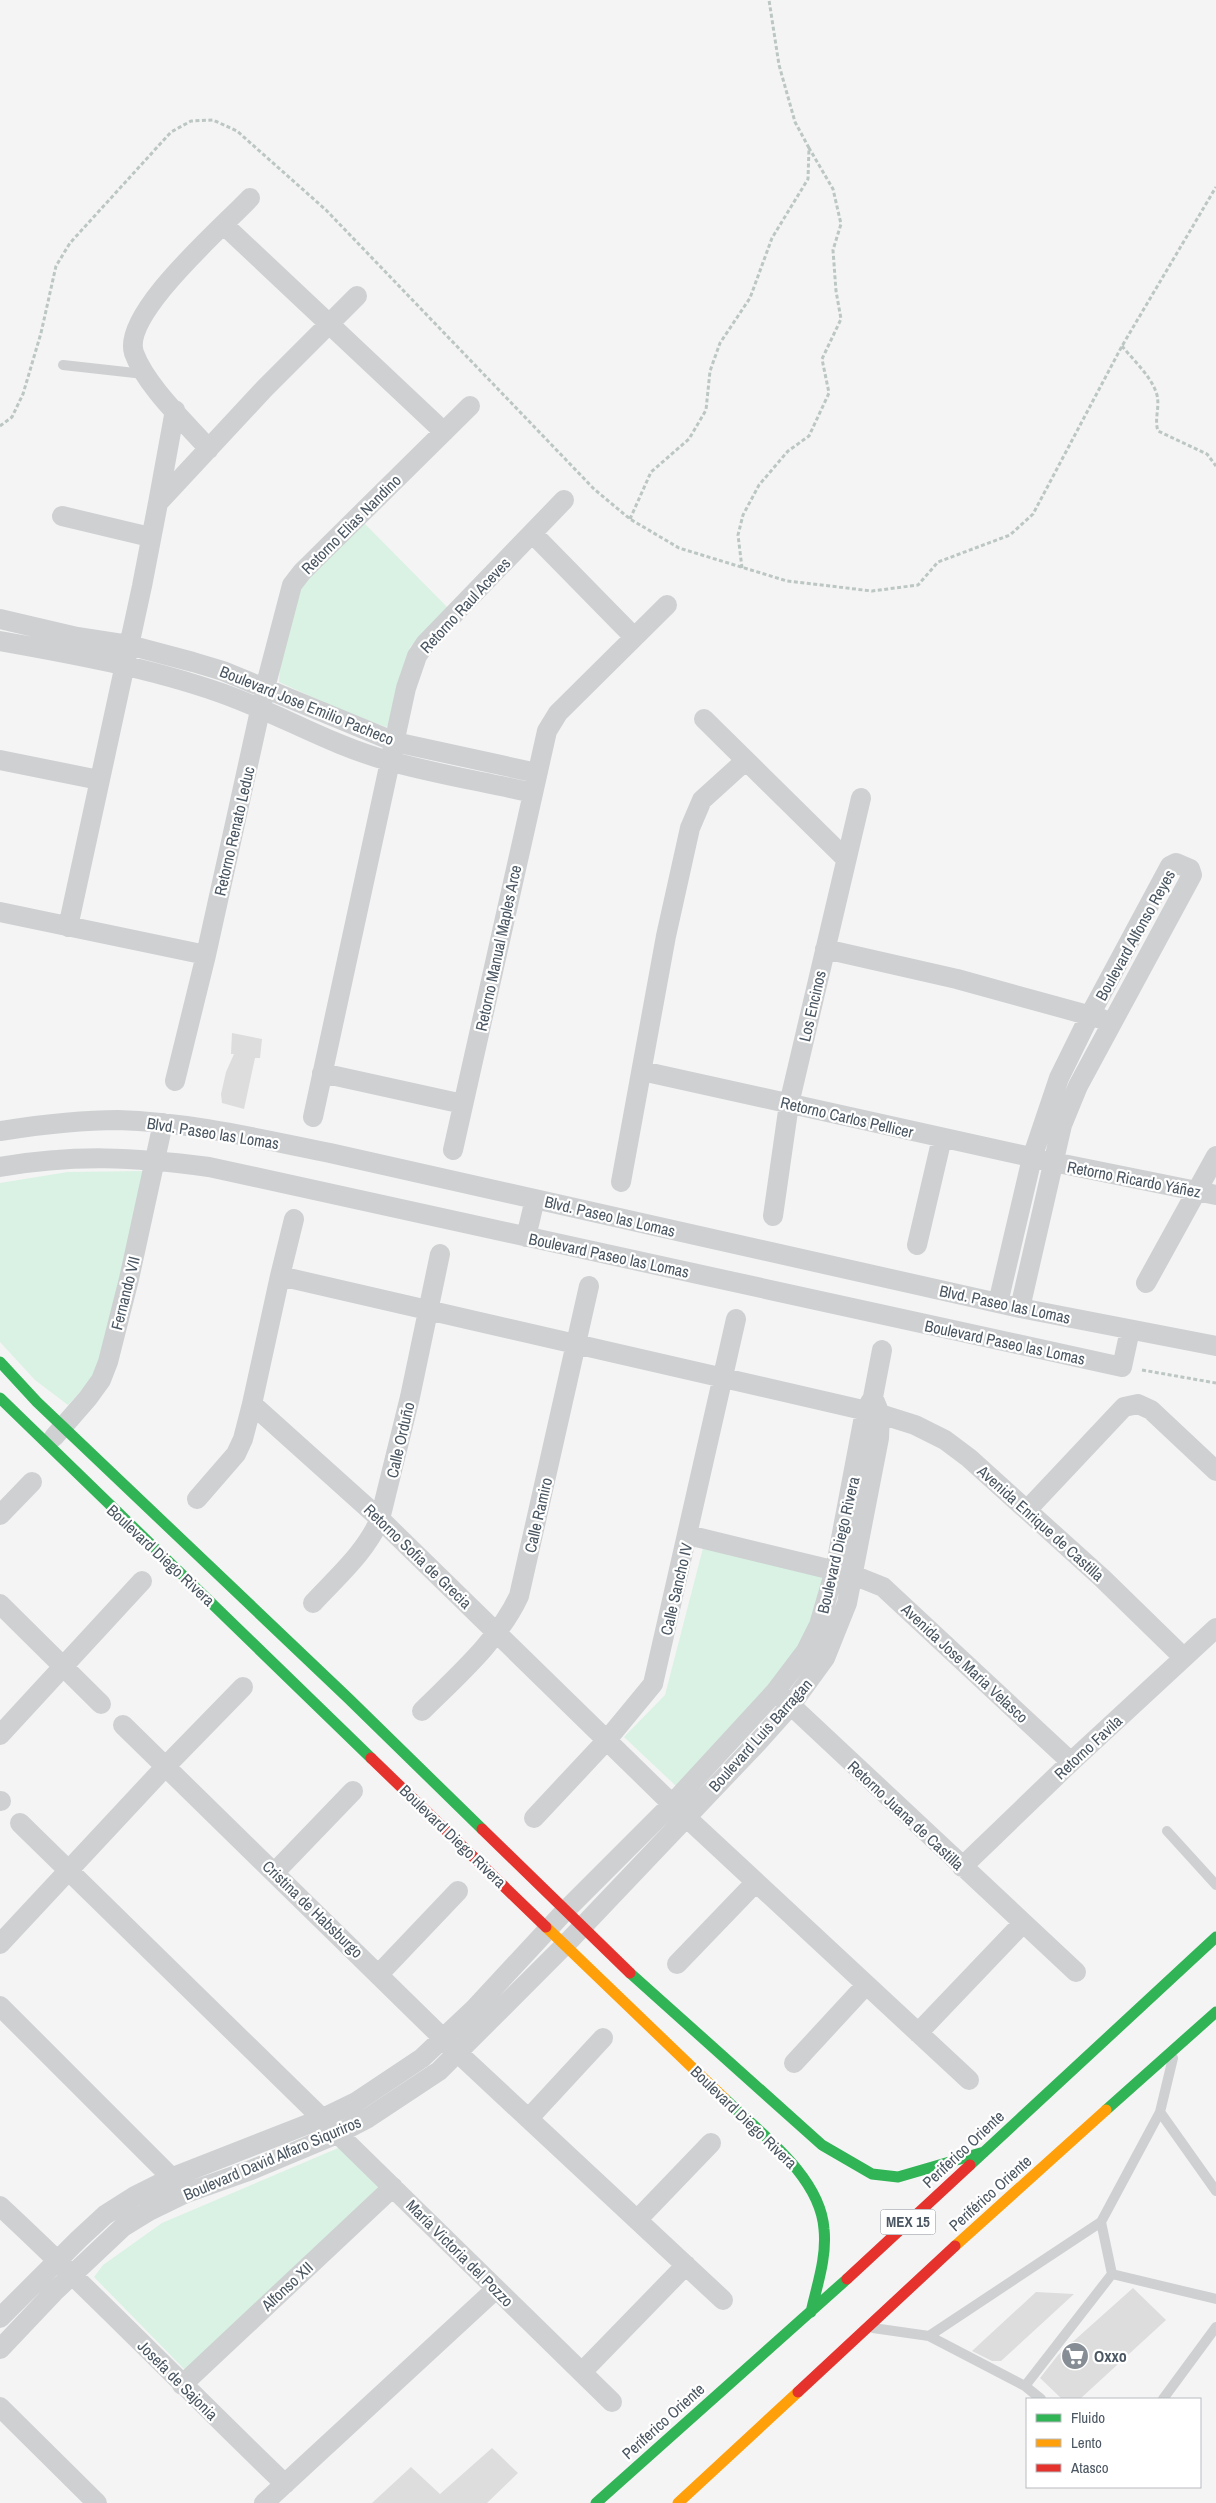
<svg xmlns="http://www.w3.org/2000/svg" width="1216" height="2503" viewBox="0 0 1216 2503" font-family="'Archivo Narrow',sans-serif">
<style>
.green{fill:#d9f2e3}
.building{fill:#ddddde}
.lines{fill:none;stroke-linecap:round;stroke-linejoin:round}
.path{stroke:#bcc7c4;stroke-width:3;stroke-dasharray:4 2.5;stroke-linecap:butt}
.lane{stroke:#ced0d2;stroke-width:10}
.street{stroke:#ced0d2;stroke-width:20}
.fast{stroke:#30b455;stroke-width:11}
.slow{stroke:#ff9f0a;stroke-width:11}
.jam{stroke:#e5322d;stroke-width:11}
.labels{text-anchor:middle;stroke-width:4.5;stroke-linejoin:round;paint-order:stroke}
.shield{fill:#fff;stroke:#808990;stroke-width:1}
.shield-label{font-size:15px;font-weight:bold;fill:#4a5661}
.street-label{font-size:16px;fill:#4a5661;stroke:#fff}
.poi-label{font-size:16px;font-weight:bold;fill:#4a5661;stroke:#fff;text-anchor:start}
</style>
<rect width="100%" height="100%" fill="#f4f4f4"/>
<path class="green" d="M364 523 448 608 410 647 395 721 386 727 345 712 279 682 280 665 300 586Z
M149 1171 99 1371 68 1405 35 1380 0 1342V1183L68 1172Z
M703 1548 831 1577 804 1646 677 1787 624 1737 665 1695Z
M343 2146 386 2189 187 2372 94 2277 103 2265 162 2223Z"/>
<path class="building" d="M232 1033 262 1039 260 1058H255L244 1109 222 1103 221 1094 226 1072 234 1054H231Z
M1133 2288 1166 2320 1080 2399H1062L1040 2378 1058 2355Z
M1036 2292 1074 2294 1001 2361H992L972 2351Z
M492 2448 518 2473 487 2503H372L411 2467 440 2494Z"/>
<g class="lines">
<path class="path" d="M1122 346C1134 361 1152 377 1157 395 1160 408 1154 419 1158 431L1207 454 1216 466
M0 426 12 417 23 394 41 333 56 266 70 243 171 132 191 121 213 120 237 131 326 210 594 489 630 519 679 548 787 581 872 591 918 585 938 562 1010 535 1033 514 1122 346 1216 187
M630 519 651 472 689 439 706 410 710 371 720 343 750 298 772 238 808 179 809 148 795 122 779 65 769 0
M742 568 738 535 743 515 759 485 788 451 809 436 829 393 822 359 841 319 836 291 833 250 841 224 833 189 809 148
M1142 1370 1216 1383"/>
<path class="lane" d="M63 365 144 374
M1167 1831 1216 1885
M1160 2112 1216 2191
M1112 2274 1216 2299
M873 2328 929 2336 1101 2222 1160 2112 1173 2058
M929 2336 1025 2386 1112 2274 1101 2222
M1025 2386 1041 2399
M1163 2399 1216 2327"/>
<path class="street" d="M224 225 444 432
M209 449C186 423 146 386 134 353 121 314 224 226 250 198
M158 503 175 410
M62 516 150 537
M532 533 634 637
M0 619 77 637 129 645 193 662 223 671 395 742 537 773
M0 641C73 654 150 668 221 693 278 713 330 745 389 761 436 774 485 782 533 793
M704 719 846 859
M0 760 99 780
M0 912 206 955
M68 927 142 586 158 503 265 388 357 296
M825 949 957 979 1102 1019
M642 1071 1053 1162 1216 1195
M322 1073 463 1104
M175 1081 206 955 265 688 292 585 302 572 470 406
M313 1117 406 688 417 656 425 644 564 500
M0 1131C39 1125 78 1120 118 1120 189 1122 260 1139 330 1153L1020 1308 1216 1346
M453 1150 547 731 558 713 667 605
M0 1167C74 1154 135 1157 209 1167L1122 1367 1130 1330
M621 1182 666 936 690 828 702 800 745 761
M773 1216 789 1104 861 798
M526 1237 535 1199
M917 1245 942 1138
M280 1276 294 1219
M1146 1283 1216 1156
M998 1303 1032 1158 1059 1078 1090 1015 1170 866 1176 863 1190 869 1192 875 1078 1086 1062 1125 1020 1308
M54 1437 88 1398 101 1380 108 1362 129 1279 163 1123
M197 1499 236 1454 243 1439 252 1404
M1027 1510 1124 1407 1138 1404 1151 1410 1216 1471
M0 1515 32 1482
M688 1535 853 1575 883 1587 1071 1762
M313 1603C337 1577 366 1552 380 1519L410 1397 440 1254
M0 1604 101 1704
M782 1697 1076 1972
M422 1711C457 1676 498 1641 519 1596L589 1286
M123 1725 458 2053 723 2300
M0 1735 142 1581
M0 1801H1
M534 1818 606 1741 653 1684 736 1319
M20 1823 612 2402
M962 1867 1071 1762 1216 1628
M275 1872 353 1791
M0 1944 165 1767 243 1687
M677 1964 755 1883
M379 1974 458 1891
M0 2006 181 2187
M918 2033 1023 1923
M794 2063 866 1985
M969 2080 672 1804 380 1519 252 1404 280 1276 880 1414 915 1425 945 1440 969 1458 1102 1578 1183 1657
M529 2118 603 2038
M0 2206C97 2296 189 2392 285 2484
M637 2220 711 2143
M0 2318 79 2239 105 2215 135 2196 173 2177 321 2119 356 2102 422 2058 474 2009 565 1911 672 1804 775 1692 806 1651 819 1625 835 1570 865 1411 871 1401
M0 2349 54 2292 123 2227 149 2211 186 2193 251 2170 337 2134 368 2118 439 2071 565 1945 757 1743 791 1705 825 1658 847 1603 879 1438 880 1414 873 1397 882 1350
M582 2372 686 2265
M182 2385 393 2187
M0 2407 97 2503
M264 2503 496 2289"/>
<path class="fast" d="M0 1362 37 1402 348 1698 482 1829
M0 1398 371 1758
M630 1973 822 2145 872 2174 898 2177 984 2152
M725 2099C761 2134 820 2176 824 2229 827 2257 817 2285 811 2312
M1106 2110 1216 2012
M970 2165 1216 1937
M596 2503 847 2279"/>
<path class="slow" d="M546 1927 725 2099
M955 2246 1106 2110
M678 2503 798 2392"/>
<path class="jam" d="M371 1758 546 1927
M482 1829 630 1973
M847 2279 970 2165
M798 2392 955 2246"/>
</g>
<defs>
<g id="supermarket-disc" transform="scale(1.4375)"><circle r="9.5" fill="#868d94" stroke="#fff"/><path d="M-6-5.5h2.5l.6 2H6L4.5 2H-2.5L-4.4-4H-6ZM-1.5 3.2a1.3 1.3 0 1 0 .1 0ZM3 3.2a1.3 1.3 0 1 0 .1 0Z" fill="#fff"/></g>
</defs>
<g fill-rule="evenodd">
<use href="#supermarket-disc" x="1075" y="2356"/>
</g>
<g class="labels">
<rect class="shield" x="880.5" y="2209.5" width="55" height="25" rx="4"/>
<g class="shield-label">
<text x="908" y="2227">MEX 15</text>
</g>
<g class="street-label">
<text transform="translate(351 524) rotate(-45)" y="6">Retorno Elias Nandino</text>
<text transform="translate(465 605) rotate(-47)" y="6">Retorno Raul Aceves</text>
<text transform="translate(307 705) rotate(22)" y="6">Boulevard Jose Emilio Pacheco</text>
<text transform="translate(234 831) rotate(-77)" y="6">Retorno Renato Leduc</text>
<text transform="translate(1135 935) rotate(-61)" y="6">Boulevard Alfonso Reyes</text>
<text transform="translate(498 948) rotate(-78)" y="6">Retorno Manual Maples Arce</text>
<text transform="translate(812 1006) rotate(-77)" y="6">Los Encinos</text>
<text transform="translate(847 1117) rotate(13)" y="6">Retorno Carlos Pellicer</text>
<text transform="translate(213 1133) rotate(9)" y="6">Blvd. Paseo las Lomas</text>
<text transform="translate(1134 1179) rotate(11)" y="6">Retorno Ricardo Yáñez</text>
<text transform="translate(610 1216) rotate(13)" y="6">Blvd. Paseo las Lomas</text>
<text transform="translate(609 1255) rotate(12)" y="6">Boulevard Paseo las Lomas</text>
<text transform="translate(125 1293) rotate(-76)" y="6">Fernando VII</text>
<text transform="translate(1005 1304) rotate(12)" y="6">Blvd. Paseo las Lomas</text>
<text transform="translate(1005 1342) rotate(12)" y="6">Boulevard Paseo las Lomas</text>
<text transform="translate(400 1440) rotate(-77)" y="6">Calle Orduño</text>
<text transform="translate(538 1515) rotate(-77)" y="6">Calle Ramiro</text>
<text transform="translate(1041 1523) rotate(42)" y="6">Avenida Enrique de Castilla</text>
<text transform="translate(838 1545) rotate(-77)" y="6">Boulevard Diego Rivera</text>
<text transform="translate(161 1555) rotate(43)" y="6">Boulevard Diego Rivera</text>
<text transform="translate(418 1556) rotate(44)" y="6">Retorno Sofia de Grecia</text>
<text transform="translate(676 1589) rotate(-77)" y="6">Calle Sancho IV</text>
<text transform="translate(965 1663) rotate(43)" y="6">Avenida Jose Maria Velasco</text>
<text transform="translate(760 1735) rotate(-48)" y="6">Boulevard Luis Barragan</text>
<text transform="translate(1088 1747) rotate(-43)" y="6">Retorno Favila</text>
<text transform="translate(906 1815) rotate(43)" y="6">Retorno Juana de Castilla</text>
<text transform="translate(453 1836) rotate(44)" y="6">Boulevard Diego Rivera</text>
<text transform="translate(313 1909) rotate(44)" y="6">Cristina de Habsburgo</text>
<text transform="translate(744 2117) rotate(44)" y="6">Boulevard Diego Rivera</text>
<text transform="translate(963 2149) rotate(-43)" y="6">Periferico Oriente</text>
<text transform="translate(272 2158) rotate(-23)" y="6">Boulevard David Alfaro Siquriros</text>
<text transform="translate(990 2193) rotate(-42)" y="6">Periférico Oriente</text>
<text transform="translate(460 2253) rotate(45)" y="6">María Victoria del Pozzo</text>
<text transform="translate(287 2286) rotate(-43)" y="6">Alfonso XII</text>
<text transform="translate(178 2380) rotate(45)" y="6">Josefa de Sajonia</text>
<text transform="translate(663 2421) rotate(-42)" y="6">Periferico Oriente</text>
</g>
<g class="poi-label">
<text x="1094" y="2362">Oxxo</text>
</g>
</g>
<rect x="1026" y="2398" width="175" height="90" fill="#ffffff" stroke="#b7bbc0"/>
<rect x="1036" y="2414" width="25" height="8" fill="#30b455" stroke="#b7bbc0"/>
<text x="1071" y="2423" font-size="15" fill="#4a5661">Fluido</text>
<rect x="1036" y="2439" width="25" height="8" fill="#ff9f0a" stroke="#b7bbc0"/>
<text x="1071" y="2448" font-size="15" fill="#4a5661">Lento</text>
<rect x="1036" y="2464" width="25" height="8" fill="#e5322d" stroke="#b7bbc0"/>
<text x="1071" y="2473" font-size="15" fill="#4a5661">Atasco</text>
</svg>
